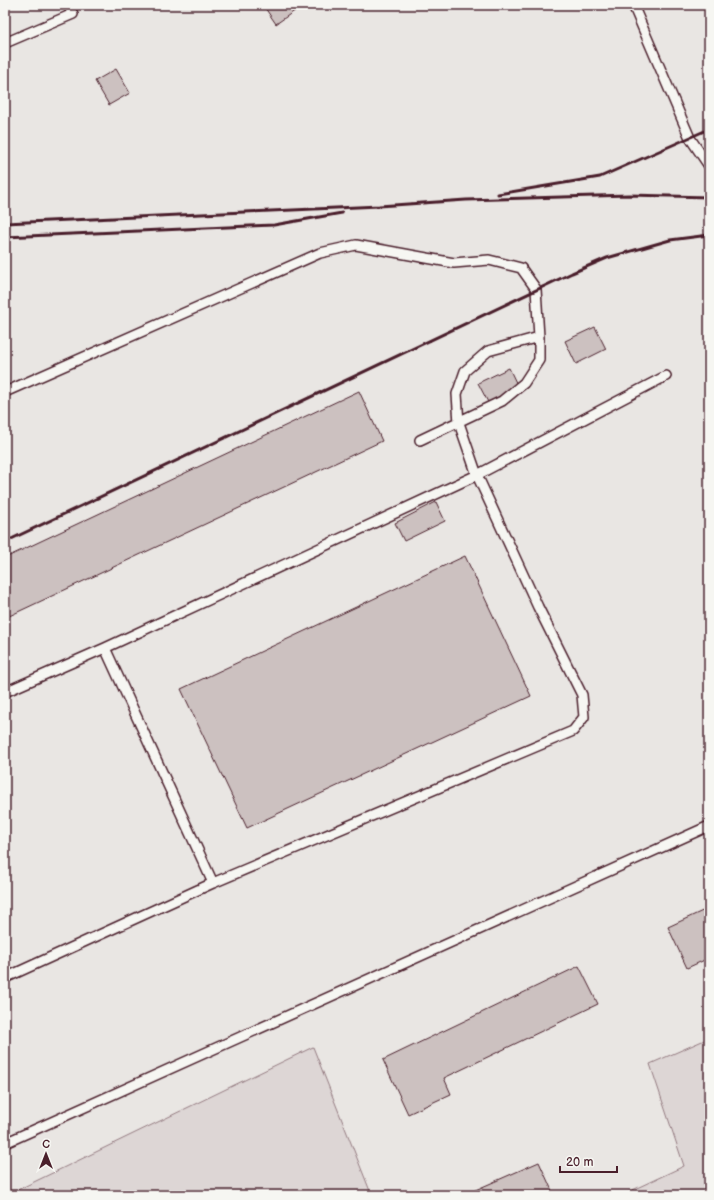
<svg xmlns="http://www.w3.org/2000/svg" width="714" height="1200" viewBox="0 0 714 1200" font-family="'Balsamiq Sans',sans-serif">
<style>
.built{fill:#e9e6e3}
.green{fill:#ddd6d5;stroke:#947a80}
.building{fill:#ccc1c0;stroke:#4a1f2b}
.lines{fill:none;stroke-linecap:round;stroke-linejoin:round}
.lane-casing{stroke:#4a1f2b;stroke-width:12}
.lane{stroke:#f6f6f2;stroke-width:9}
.rail{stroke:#4a1f2b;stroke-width:3}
</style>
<rect width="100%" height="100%" fill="#f6f6f2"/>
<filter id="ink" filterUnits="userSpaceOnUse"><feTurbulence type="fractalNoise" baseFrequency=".025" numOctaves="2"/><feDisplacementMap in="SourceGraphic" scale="8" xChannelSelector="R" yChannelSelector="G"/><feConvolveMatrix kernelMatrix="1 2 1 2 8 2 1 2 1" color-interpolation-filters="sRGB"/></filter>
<g filter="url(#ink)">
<path class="built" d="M5 5H709V1195H5Z"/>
<path class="green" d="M709 1038V1195H622L684 1166 650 1064Z
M313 1047 370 1191 367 1195H7Z"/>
<path class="building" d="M263 5H292L296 10 276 24Z
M116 69 130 93 109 105 95 81Z
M595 327 606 349 576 364 565 341Z
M509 368 520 391 490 406 478 383Z
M359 391 382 441 5 618V558Z
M436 502 445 521 404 541 395 523Z
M465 556 531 696 247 828 181 689Z
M709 866V879L704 868Z
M709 908V958L687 968 668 927Z
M579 966 598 1004 444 1078 451 1094 408 1114 383 1060Z
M539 1162 554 1195H464Z"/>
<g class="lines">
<g class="lane-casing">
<path id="lane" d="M633 5 690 138 709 166
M5 43 73 14 68 5
M5 392 320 253 356 245 454 263 489 260 521 268 536 289 539 337 488 351 465 371 457 394 459 423 477 475 538 607 582 695 584 717 573 731 213 883 5 978
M420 440 502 401 524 383 539 360V337
M105 648 213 883
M5 692 105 648 477 475 666 376
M5 1143 709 826"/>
</g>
<use href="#lane" class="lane"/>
<path class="rail" d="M498 194 600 177 709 129
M5 223 379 206 466 200 629 195 709 197
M5 237 274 225 342 213
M5 542 572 273 607 258 670 240 709 235"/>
</g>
</g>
<rect width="714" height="1200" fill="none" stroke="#f6f6f2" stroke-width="20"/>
<rect x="10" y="10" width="694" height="1180" fill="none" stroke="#4a1f2b" stroke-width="1.5" filter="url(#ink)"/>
<g transform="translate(46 1154)" stroke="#f6f6f2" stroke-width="3" paint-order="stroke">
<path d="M0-3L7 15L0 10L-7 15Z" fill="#4a1f2b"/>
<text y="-6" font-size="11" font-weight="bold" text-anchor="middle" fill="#4a1f2b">С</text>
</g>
<path d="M560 1166v6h57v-6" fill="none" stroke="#4a1f2b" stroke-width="2"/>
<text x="566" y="1166" font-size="12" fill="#4a1f2b" stroke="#f6f6f2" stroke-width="3" paint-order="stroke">20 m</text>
</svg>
